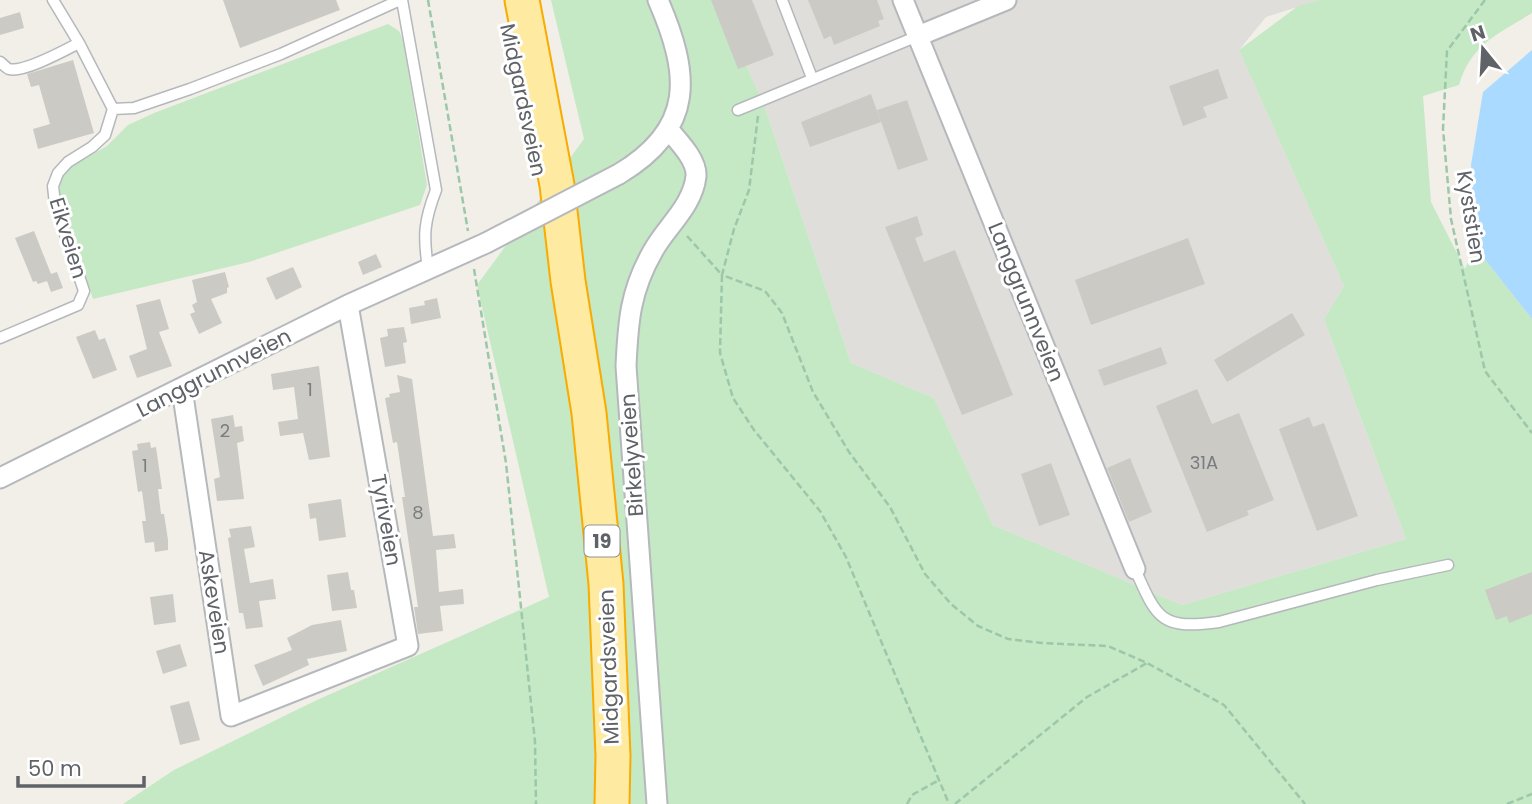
<svg xmlns="http://www.w3.org/2000/svg" width="1532" height="804" viewBox="0 0 1532 804" font-family="Poppins,sans-serif">
<style>
.industrial{fill:#e0deda}
.green{fill:#c5e8c5}
.water{fill:#aadaff}
.building{fill:#cccac5}
.lines{fill:none;stroke-linecap:round;stroke-linejoin:round}
.service-casing{stroke:#b5b8bc;stroke-width:13}
.minor-casing{stroke:#b5b8bc;stroke-width:23}
.trunk-casing{stroke:#f9ab00;stroke-width:37}
.path{stroke:#9cc7a9;stroke-width:2.5;stroke-dasharray:7 3.5;stroke-linecap:butt}
.service{stroke:#fff;stroke-width:10}
.minor{stroke:#fff;stroke-width:19}
.trunk{stroke:#feeaa1;stroke-width:33}
.minor-bridge-casing{stroke:#b5b8bc;stroke-width:23;stroke-linecap:butt}
.minor-bridge{stroke:#fff;stroke-width:19}
.labels{text-anchor:middle;stroke-width:6;stroke-linejoin:round;paint-order:stroke}
.number-label{font-size:18px;fill:#7a7d7f}
.shield{fill:#fff;stroke:#8f9295;stroke-width:2}
.shield-label{font-size:19px;font-weight:bold;fill:#5f6368}
.street-label{font-size:21px;fill:#5f6368;stroke:#fff}
</style>
<rect width="100%" height="100%" fill="#f1efe8"/>
<path class="industrial" d="M717 0H1319L1266 17 1239 50 1344 286 1324 319 1406 539 1182 605 993 525 934 398 851 363 764 105Z"/>
<path class="green" d="M551 0H717L764 105 851 363 934 398 993 525 1182 605 1406 539 1324 319 1344 286 1239 50 1298 6 1319 0H1532V13C1498 34 1471 44 1459 85L1423 96 1431 202 1465 269 1475 247 1532 319V804H123L174 770 317 700 549 597 477 285 584 139Z
M388 24 399 31 403 40 427 185 420 205 249 262 93 299 60 197V184L64 173 70 167 107 146 128 125 154 113Z"/>
<path class="water" d="M1532 50V319L1475 247 1471 165 1483 92Z"/>
<path class="building" d="M223 0H336L340 10 240 48Z
M711 0H752L774 55 738 69Z
M808 0H877L884 19 878 21 880 26 834 45 831 36 824 39Z
M20 12 24 28 0 35V18Z
M73 60 94 133 38 149 33 129 50 124 39 85 31 87 27 74Z
M1218 69 1228 98 1203 107 1207 117 1183 126 1169 86Z
M871 94 881 122 810 147 801 122Z
M907 100 928 160 898 170 877 110Z
M917 216 923 235 915 238 924 262 955 250 1013 395 962 415 885 227Z
M34 231 51 274 57 272 63 288 51 292 47 281 38 284 36 281 33 282 15 238Z
M1188 238 1205 284 1091 325 1075 280Z
M376 254 382 267 363 275 358 262Z
M293 267 302 287 276 300 266 278Z
M225 272 229 287 227 288V293L211 299 222 323 199 334 190 314 195 312 192 305 197 302 192 280Z
M437 298 441 318 411 324 409 308 425 305 424 301Z
M160 299 169 329 159 332 172 366 137 378 129 356 147 349 136 305Z
M1292 313 1305 335 1227 382 1214 360Z
M404 327 407 342 403 343 406 363 385 367 380 338 388 336 387 329Z
M95 330 99 340 105 338 117 370 93 379 76 337Z
M1161 347 1167 364 1104 386 1098 370Z
M319 366 330 457 309 460 303 433 280 436 278 422 298 419 294 387 273 390 271 374Z
M397 375 412 379 433 536 454 534 456 548 436 550 439 592 463 589 464 604 440 606 443 631 418 634 414 607H418L402 497H405L397 442 393 443 385 398 390 397 389 394 400 392Z
M1197 389 1212 424 1239 413 1274 500 1247 511 1249 515 1207 532 1156 406Z
M233 415 235 427 242 426 244 441 237 443 244 499 217 501 214 479 220 477 211 419Z
M1309 417 1313 427 1324 423 1358 516 1317 531 1279 429Z
M150 442 151 448 156 447 162 489H158L161 514H164L168 540V550L155 552 154 542 145 543 142 521H146L142 491 138 492 132 451 138 450 137 444Z
M1130 458 1152 512 1129 522 1107 468Z
M1051 463 1070 515 1039 526 1021 474Z
M341 499 346 537 319 541 316 518 310 519 308 504Z
M251 526 255 547 244 549 250 583 273 579 276 599 259 601 263 627 246 629 243 613H239L228 538 231 537 229 529Z
M348 572 351 590H354L357 608 332 611 327 575Z
M1532 572V614L1509 623 1507 616 1496 620 1485 590Z
M173 594 176 622 154 625 150 597Z
M341 620 347 651 307 659 309 665 263 686 254 665 292 650 287 638 312 625Z
M180 644 187 666 163 674 156 651Z
M189 701 200 740 180 745 170 706Z"/>
<g class="lines">
<g class="service-casing">
<path id="service" d="M402 0 436 190C424 221 423 236 428 268
M782 0 812 78
M0 62C3 64 6 68 9 69 24 73 65 50 79 43
M113 109 134 108 190 89 281 54 400 0
M738 110 918 36
M0 338 78 305 84 291 55 204 53 186 58 173 68 162 92 147 105 135 113 109 79 43 53 0
M1135 569C1157 619 1161 630 1219 622L1377 580 1448 565"/>
</g>
<g class="minor-casing">
<path id="minor" d="M903 0 1135 569
M918 36 1006 0
M619 174C696 128 690 74 658 0
M182 389 231 716 408 646 348 305
M0 478 348 305 486 243
M657 804 626 366C628 322 630 291 653 251 666 227 693 206 696 176 697 160 679 142 669 130"/>
</g>
<g class="trunk-casing">
<path id="trunk" d="M522 0 557 185 568 281 589 413 606 584 613 756 612 804"/>
</g>
<path class="path" d="M428 0 468 231
M1485 0 1447 51 1443 129 1451 219 1485 371 1532 433
M758 116 749 190 734 229 722 275 765 291 782 313 813 392 849 452 890 507 925 574 951 604 978 626 1008 639 1042 643 1108 646 1147 663 1224 705 1305 804
M687 236 722 275 720 353 733 398 754 430 820 511 846 557 949 804
M474 269 506 463 535 742 536 804
M907 804 912 795 939 780
M955 804 1087 697 1147 663
M1507 804 1532 794"/>
<use href="#service" class="service"/>
<use href="#minor" class="minor"/>
<use href="#trunk" class="trunk"/>
<g class="minor-bridge-casing">
<path id="minor-bridge" d="M486 243 619 174"/>
</g>
<use href="#minor-bridge" class="minor-bridge"/>
</g>
<g class="labels">
<g class="number-label">
<text x="310" y="396">1</text>
<text x="225" y="437">2</text>
<text x="1204" y="469">31A</text>
<text x="145" y="472">1</text>
<text x="418" y="519">8</text>
</g>
<rect class="shield" x="584.5" y="525.5" width="35" height="31" rx="5"/>
<g class="shield-label">
<text x="602" y="548">19</text>
</g>
<g class="street-label">
<text transform="translate(523 100) rotate(78)" y="7">Midgardsveien</text>
<text transform="translate(1471 217) rotate(81)" y="7">Kyststien</text>
<text transform="translate(68 238) rotate(73)" y="7">Eikveien</text>
<text transform="translate(1026 302) rotate(68)" y="7">Langgrunnveien</text>
<text transform="translate(214 373) rotate(-27)" y="7">Langgrunnveien</text>
<text transform="translate(632 455) rotate(-94)" y="7">Birkelyveien</text>
<text transform="translate(386 520) rotate(80)" y="7">Tyriveien</text>
<text transform="translate(214 602) rotate(81)" y="7">Askeveien</text>
<text transform="translate(609 667) rotate(-92)" y="7">Midgardsveien</text>
</g>
</g>
<g transform="translate(1483 49) rotate(342)" stroke="#ffffff" stroke-width="5" paint-order="stroke">
<path d="M0-5L12 26L0 18L-12 26Z" fill="#5f6368"/>
<text y="-10" font-size="19" font-weight="bold" text-anchor="middle" fill="#5f6368">N</text>
</g>
<path d="M18 776v10h126v-10" fill="none" stroke="#5f6368" stroke-width="3.5"/>
<text x="28" y="776" font-size="21" fill="#5f6368" stroke="#ffffff" stroke-width="5" paint-order="stroke">50 m</text>
</svg>
